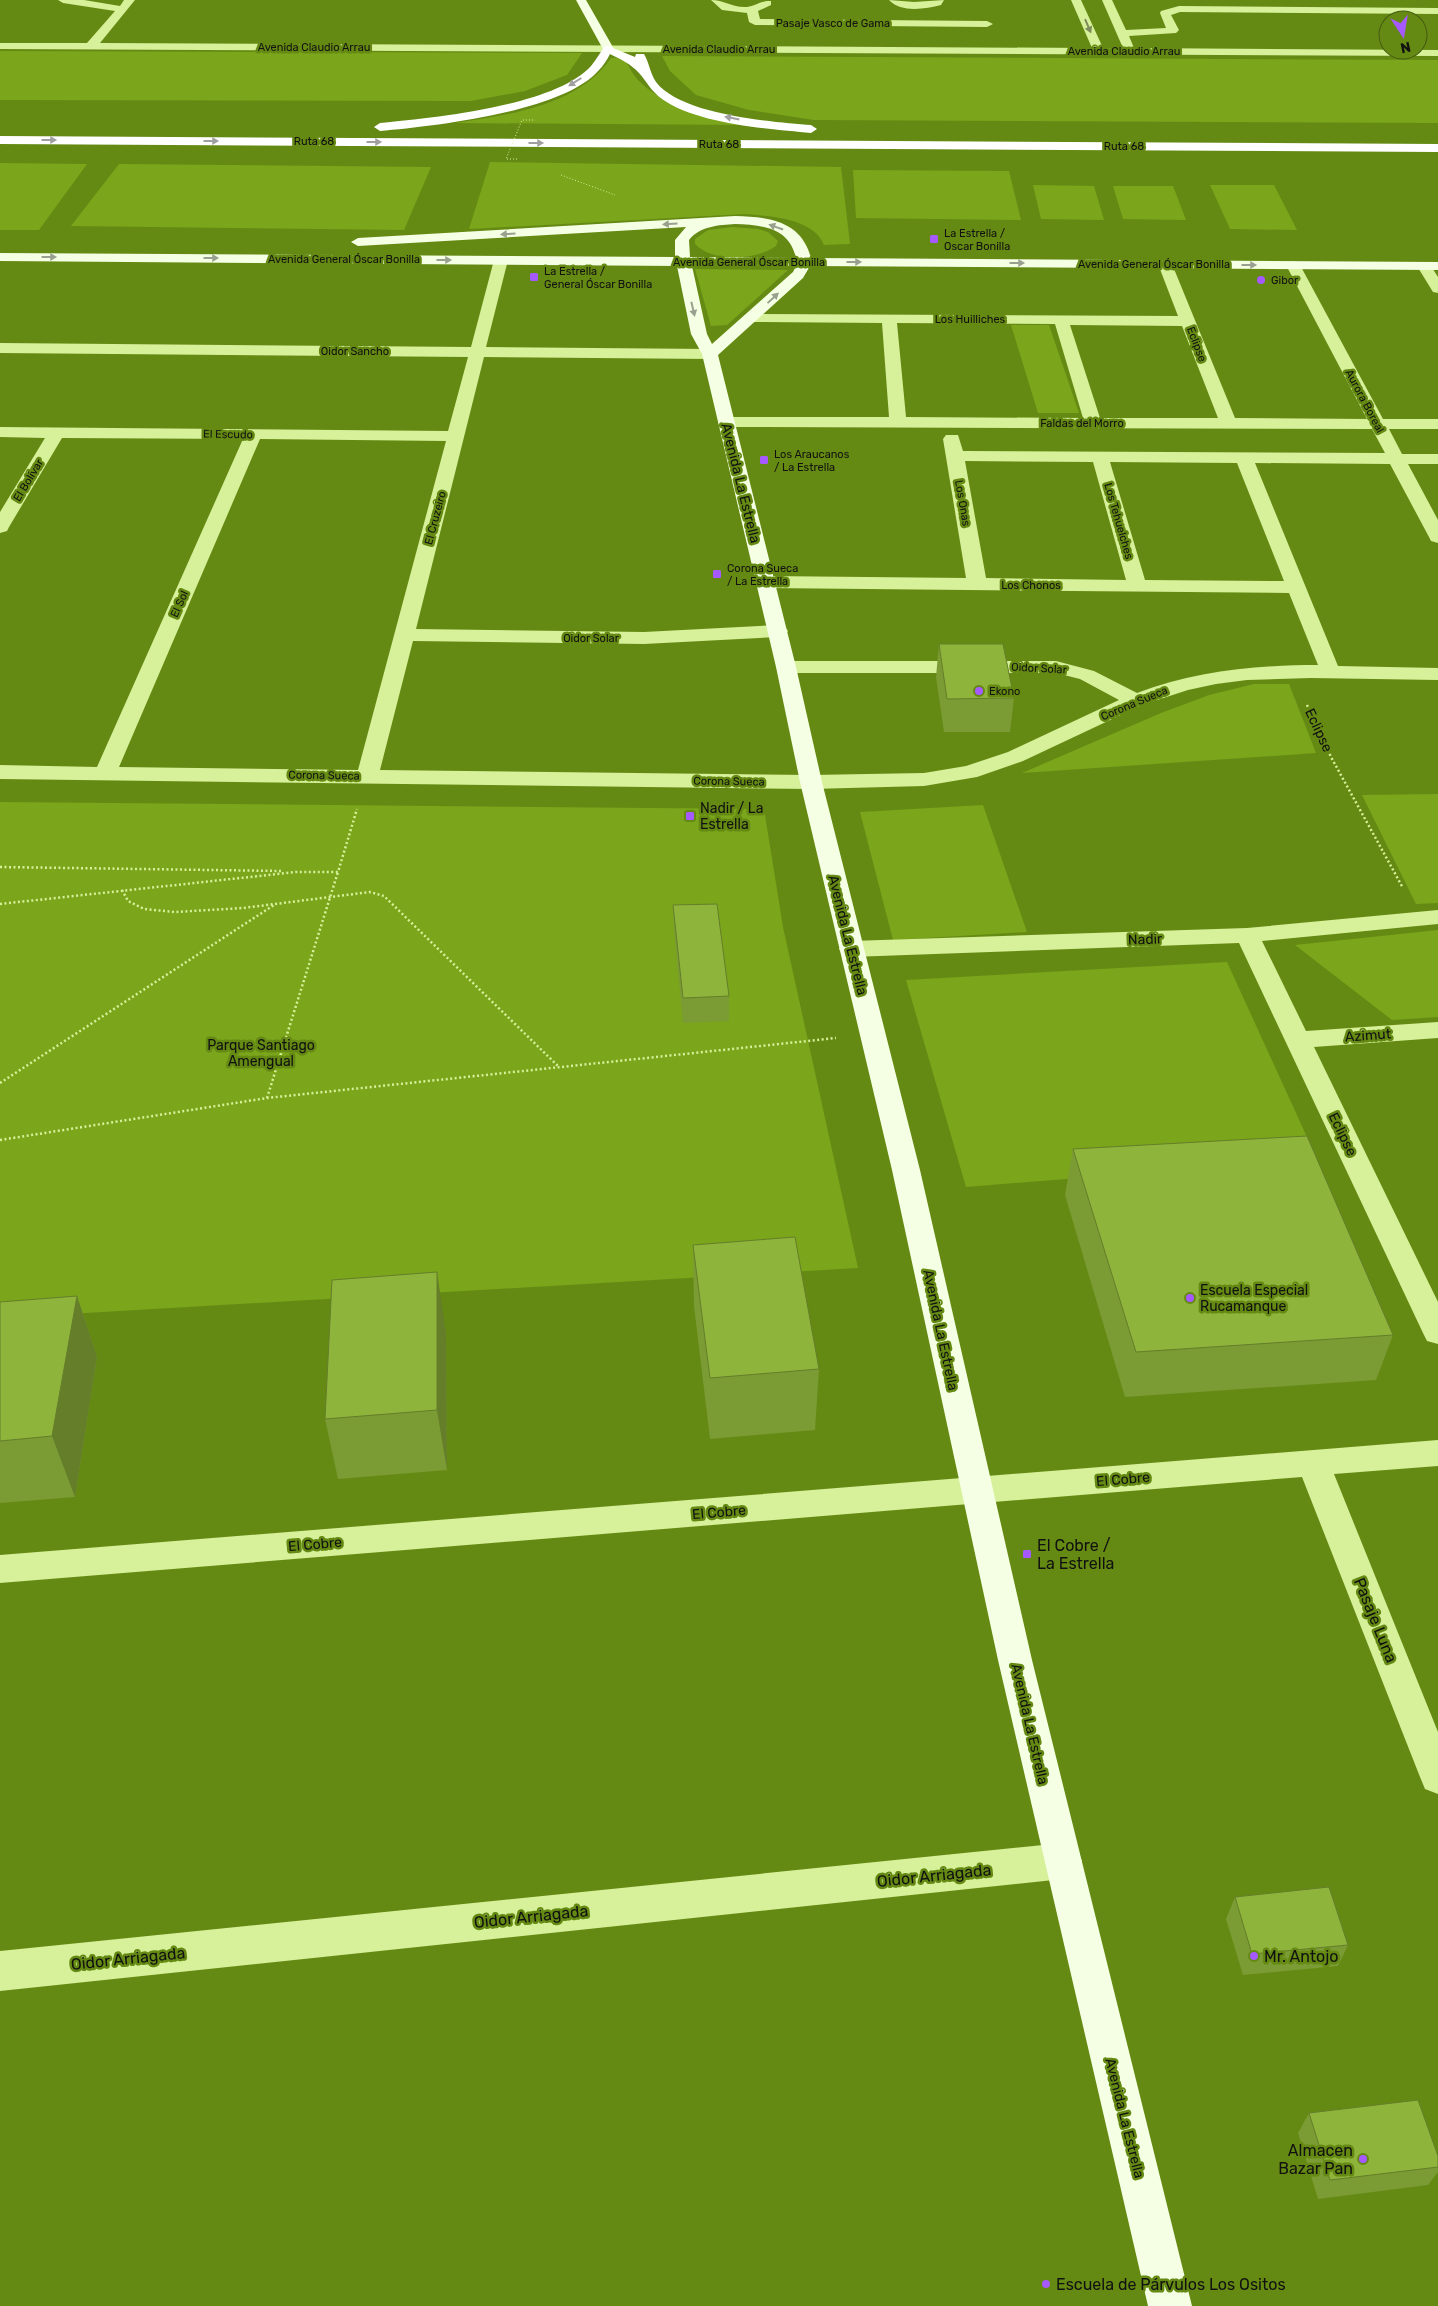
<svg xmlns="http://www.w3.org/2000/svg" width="1438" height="2306" viewBox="0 0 1438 2306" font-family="Rubik,sans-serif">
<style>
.green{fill:#7ba51b}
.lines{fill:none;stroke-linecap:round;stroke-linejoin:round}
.path-far1{stroke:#d7f09a;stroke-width:1;stroke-dasharray:1 2;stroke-linecap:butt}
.path{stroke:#d7f09a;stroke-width:2.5;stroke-dasharray:2 2.5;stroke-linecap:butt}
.minor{fill:#d7f09a;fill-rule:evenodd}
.major{fill:#f5ffe3;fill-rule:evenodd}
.highway{fill:#fff;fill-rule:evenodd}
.path-bridge{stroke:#d7f09a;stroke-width:1;stroke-dasharray:1 2;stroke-linecap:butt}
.wall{fill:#7b9b34}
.shaded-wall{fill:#647e2a}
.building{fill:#8fb43c;stroke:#647e2a}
.oneway{fill:#7e8c5c}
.oneway2{fill:#a0a0a0}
.oneway3{fill:#9aa08f}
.poi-dot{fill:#a659ff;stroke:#658a13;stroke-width:2}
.labels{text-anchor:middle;stroke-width:5;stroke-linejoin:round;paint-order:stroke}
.far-street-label{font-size:11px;fill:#111;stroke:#658a13}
.far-poi-label{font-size:11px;fill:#111;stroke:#658a13;text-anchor:start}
.street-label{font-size:14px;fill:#111;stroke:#658a13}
.poi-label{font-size:14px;fill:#111;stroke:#658a13;text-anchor:start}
.park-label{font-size:14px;fill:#111;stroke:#658a13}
.near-poi-label{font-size:16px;fill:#111;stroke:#658a13;text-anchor:start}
.near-street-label{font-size:16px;fill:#111;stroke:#658a13}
</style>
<rect width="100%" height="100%" fill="#658a13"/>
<path class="green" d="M0 51 582 53 567 75 525 91 471 101 0 100Z
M662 56 1438 60V123L814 120 749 110 696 95 670 71Z
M623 57C628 64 632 74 638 80 664 107 706 114 740 125L455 123C508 115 578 106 611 58Z
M490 162 841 167 850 244 824 245C814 218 769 216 745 214L469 229Z
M0 163 87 164 39 230H0Z
M119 164 431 167 404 230 71 226Z
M853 170 1009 171 1021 220 856 218Z
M1033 185 1094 186 1104 220 1041 219Z
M1210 185H1274L1297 230 1230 229Z
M1113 186H1173L1186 220 1123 219Z
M732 227 758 229 768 232 778 241 776 246C757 260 713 263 695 244V239L708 230Z
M695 269 788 270 727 325 711 326Z
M1011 325H1049L1079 413H1038Z
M1254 684H1289L1316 753 1022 773 1161 713 1209 695Z
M1438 794V903L1416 904 1362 795Z
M0 802 764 809 783 927 858 1268 0 1318Z
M983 805 1027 932 893 940 860 812Z
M1438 930V1017L1392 1020 1295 945Z
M1227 962 1317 1159 966 1187 906 980Z"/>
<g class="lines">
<path class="path-far1" d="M561 175 615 195"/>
<path class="path" d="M1307 705 1331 757 1403 888
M0 867 281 871
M122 890 128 901 144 909 175 912 243 908 370 892 384 896 558 1066
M0 904 296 872H338L357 809
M0 1083 274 905
M267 1098 338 872
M0 1140 267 1098 836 1038"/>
<path class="minor" d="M58 0H84L120 6 124 0H135L100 43 1092 48 1071 0H1081L1103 48H1123L1102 0H1112L1126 30 1166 28 1160 13 1161 11 1179 6 1438 8V14L1180 12 1171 15 1179 30 1176 33 1129 36 1134 48 1438 50V56L0 49V43H87L115 11 63 3Z
M711 0C724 0 733 8 747 7 756 6 762 0 771 1V5L758 11 760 19 987 21 993 24 987 27 755 25 749 22 747 13 722 10Z
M889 0 914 2 944 0 941 5C925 9 901 13 889 0Z
M501 256 508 260 486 347 710 349 716 351 718 354 716 357 710 359 484 357 416 629 644 632 778 625 785 627 788 631 785 635 778 637 644 644 413 641 380 770 811 775 924 773 966 766 1008 752 1119 700 1080 679 1056 673H786L779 671 776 667 779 663 786 661H1056L1094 671 1137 693C1194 671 1256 665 1318 665L1289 593 766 588 759 586 756 582 759 578 766 576 966 578 943 439 946 435H958L963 451 1385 453 1372 429 726 427 720 426 718 422 720 418 726 417H889L882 323 752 322 747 320 744 317 747 314 1178 316 1158 264 1165 260 1172 264 1235 418 1367 419 1286 265 1293 261 1300 265 1383 419H1438V429H1389L1402 454H1438V464H1408L1438 520V543L1431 541 1429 537 1390 464 1255 463 1338 666 1438 668V680L1311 678 1247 680 1216 684 1188 690 1142 705 1023 761 977 777 924 786 811 789 0 779V765L97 767 243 439 62 438 9 527 7 531 0 533V512L45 438 0 437V427L448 431 468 357 0 353V343L471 347 494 260ZM897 323 1055 324 1083 418 906 417ZM1070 325 1182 326 1218 418H1100ZM260 439 446 441 358 770 119 767ZM965 461 1093 462 1126 580 986 578ZM1110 462 1237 463 1284 581 1145 580Z
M1424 262 1429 263 1438 277V293L1433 292 1417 266Z
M1438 910V924L1262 941 1306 1031 1438 1022V1038L1314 1047 1438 1302V1344L1427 1341 1423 1333 1239 943 851 957 842 954 839 949 842 944 851 941 1247 928Z
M1438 1440V1466L1334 1474 1438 1732V1794L1425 1789 1420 1777 1302 1477 0 1583V1555Z
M1063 1843 1076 1848 1082 1861 1076 1874 1063 1879 0 1991V1951Z"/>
<path class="major" d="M576 0H586L614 49 612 51H604Z
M735 216C768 217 801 220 811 258L1438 262V270L810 266 803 278 718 355 796 667 822 782 920 1170 1032 1660 1192 2306H1148L998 1660 892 1170 800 782 776 667 702 354 691 334 677 266 0 261V253L675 257V240L686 227 358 246 351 242 358 238ZM735 224C762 225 789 227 796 258L690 257 689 240C700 226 719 225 735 224ZM692 266H796L793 272 712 344 707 334Z"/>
<path class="highway" d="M608 46 635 57 636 54H644C649 62 650 73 656 82 681 115 772 122 811 125L817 129 811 133C768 129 697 124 662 99 651 91 647 82 639 73 631 64 620 59 610 54 607 60 603 66 599 70 563 112 434 126 380 131L374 127 380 123C433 118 555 106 591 66 596 60 600 53 604 47Z
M0 136 1438 144V152L0 144Z"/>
<path class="path-bridge" d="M517 159H506L522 120H535"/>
</g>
<path class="wall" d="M939 644 1014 698 1010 732H944L936 677Z
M673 905 729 996V1021L683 1023 674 930Z
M1073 1149 1393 1335 1376 1380 1125 1397 1065 1195Z
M693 1245 819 1369 815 1430 710 1439 694 1306Z
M77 1296 97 1357 75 1497 0 1503V1302Z
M446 1333 447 1470 338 1479 325 1419Z
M1235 1897 1348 1945 1338 1966 1243 1975 1226 1919Z
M1309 2113 1438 2156V2172L1428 2185 1318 2199 1298 2133Z"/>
<path class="shaded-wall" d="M437 1272 446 1333 447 1470 437 1410Z
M77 1296 97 1357 75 1497 52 1436Z"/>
<path class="building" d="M939 644H1003L1014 698 947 699Z
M717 904 729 996 683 998 673 905Z
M1307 1136 1393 1335 1136 1352 1073 1149Z
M795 1237 819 1369 710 1378 693 1245Z
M437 1272V1410L325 1419 332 1280Z
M77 1296 52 1436 0 1441V1302Z
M1329 1887 1348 1945 1252 1954 1235 1897Z
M1418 2100 1438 2156V2167L1330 2180 1309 2113Z"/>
<defs><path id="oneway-solid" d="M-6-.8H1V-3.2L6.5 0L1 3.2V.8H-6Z" transform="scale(1.25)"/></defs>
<use class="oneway" href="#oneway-solid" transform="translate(1088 26) rotate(67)"/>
<g class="oneway2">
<use href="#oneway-solid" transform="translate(575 82) rotate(148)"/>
<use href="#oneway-solid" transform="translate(732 118) rotate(-169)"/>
<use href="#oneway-solid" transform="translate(49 140)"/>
<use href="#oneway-solid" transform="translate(211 141)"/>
<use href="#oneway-solid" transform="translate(374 142)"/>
<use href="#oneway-solid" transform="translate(536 143)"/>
</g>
<g class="oneway3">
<use href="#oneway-solid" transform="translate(670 224) rotate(176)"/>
<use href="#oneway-solid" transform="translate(776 227) rotate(-161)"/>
<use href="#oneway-solid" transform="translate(508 234) rotate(177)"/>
<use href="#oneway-solid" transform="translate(49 257)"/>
<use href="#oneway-solid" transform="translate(211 258)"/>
<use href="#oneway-solid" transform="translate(444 260)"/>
<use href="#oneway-solid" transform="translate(854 262)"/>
<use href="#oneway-solid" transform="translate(1017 263)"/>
<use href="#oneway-solid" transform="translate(1249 265)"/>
<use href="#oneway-solid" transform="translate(773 298) rotate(-43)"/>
<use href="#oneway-solid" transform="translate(693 309) rotate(77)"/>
</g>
<g class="poi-dot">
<rect x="929" y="234" width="10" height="10" rx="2.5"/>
<rect x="529" y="272" width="10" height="10" rx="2.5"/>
<circle cx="1261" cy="280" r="5"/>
<rect x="759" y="455" width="10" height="10" rx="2.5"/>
<rect x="712" y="569" width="10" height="10" rx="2.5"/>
<circle cx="979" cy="691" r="5"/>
<rect x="685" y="811" width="10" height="10" rx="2.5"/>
<circle cx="1190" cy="1298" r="5"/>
<rect x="1022" y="1549" width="10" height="10" rx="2.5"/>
<circle cx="1254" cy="1956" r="5"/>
<circle cx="1363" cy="2159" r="5"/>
<circle cx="1046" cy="2284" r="5"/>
</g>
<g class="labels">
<g class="far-street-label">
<text x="833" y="27">Pasaje Vasco de Gama</text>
<text x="314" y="51">Avenida Claudio Arrau</text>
<text x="719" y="53">Avenida Claudio Arrau</text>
<text x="1124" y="55">Avenida Claudio Arrau</text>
<text x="314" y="145">Ruta 68</text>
<text x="719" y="148">Ruta 68</text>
<text x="1124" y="150">Ruta 68</text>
<text x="344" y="263">Avenida General Óscar Bonilla</text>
<text x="749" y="266">Avenida General Óscar Bonilla</text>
<text x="1154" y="268">Avenida General Óscar Bonilla</text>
<text x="970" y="323">Los Huilliches</text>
<text transform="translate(1197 344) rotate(69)" y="4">Eclipse</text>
<text x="355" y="355">Oidor Sancho</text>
<text transform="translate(1365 401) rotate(62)" y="4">Aurora Boreal</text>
<text x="1082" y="427">Faldas del Morro</text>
<text transform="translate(228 434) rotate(1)" y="4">El Escudo</text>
<text transform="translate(28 480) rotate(-59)" y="4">El Bolívar</text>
<text transform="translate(963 503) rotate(80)" y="4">Los Onas</text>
<text transform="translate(435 518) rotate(-75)" y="4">El Cruzeiro</text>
<text transform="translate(1119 521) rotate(74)" y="4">Los Tehuelches</text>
<text x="1031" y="589">Los Chonos</text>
<text transform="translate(179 604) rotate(-66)" y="4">El Sol</text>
<text x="591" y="642">Oidor Solar</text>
<text transform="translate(1039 668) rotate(3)" y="4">Oidor Solar</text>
<text transform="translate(1134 703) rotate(-23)" y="4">Corona Sueca</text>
<text transform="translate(324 775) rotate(1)" y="4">Corona Sueca</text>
<text transform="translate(729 781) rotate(1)" y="4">Corona Sueca</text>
</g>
<g class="far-poi-label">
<text x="944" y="237">La Estrella /<tspan x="944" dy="13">Oscar Bonilla</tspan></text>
<text x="544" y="275">La Estrella /<tspan x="544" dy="13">General Óscar Bonilla</tspan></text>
<text x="1271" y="284">Gibor</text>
<text x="774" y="458">Los Araucanos<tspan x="774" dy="13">/ La Estrella</tspan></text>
<text x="727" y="572">Corona Sueca<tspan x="727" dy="13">/ La Estrella</tspan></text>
<text x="989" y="695">Ekono</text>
</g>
<g class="street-label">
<text transform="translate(741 483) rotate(76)" y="5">Avenida La Estrella</text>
<text transform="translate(1319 730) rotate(65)" y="5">Eclipse</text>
<text transform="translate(848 935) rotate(76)" y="5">Avenida La Estrella</text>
<text transform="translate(1145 939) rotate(-2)" y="5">Nadir</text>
<text transform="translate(1368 1035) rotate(-4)" y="5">Azimut</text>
<text transform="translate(1343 1134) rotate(64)" y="5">Eclipse</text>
<text transform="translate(941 1330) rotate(78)" y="5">Avenida La Estrella</text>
<text transform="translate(1123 1479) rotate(-5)" y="5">El Cobre</text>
<text transform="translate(719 1512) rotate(-5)" y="5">El Cobre</text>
<text transform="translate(315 1544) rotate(-5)" y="5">El Cobre</text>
<text transform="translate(1030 1724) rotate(77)" y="5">Avenida La Estrella</text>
<text transform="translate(1125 2118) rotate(76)" y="5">Avenida La Estrella</text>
</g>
<g class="poi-label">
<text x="700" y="813">Nadir / La<tspan x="700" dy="16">Estrella</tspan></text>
<text x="1200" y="1295">Escuela Especial<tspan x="1200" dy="16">Rucamanque</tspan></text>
</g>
<g class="park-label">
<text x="261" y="1050">Parque Santiago<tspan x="261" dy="16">Amengual</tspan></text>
</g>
<g class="near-poi-label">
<text x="1037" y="1551">El Cobre /<tspan x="1037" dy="18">La Estrella</tspan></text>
<text x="1264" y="1962">Mr. Antojo</text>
<text x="1353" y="2156" text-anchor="end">Almacen<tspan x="1353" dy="18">Bazar Pan</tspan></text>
<text x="1056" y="2290">Escuela de Párvulos Los Ositos</text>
</g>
<g class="near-street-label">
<text transform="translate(1376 1620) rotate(68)" y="6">Pasaje Luna</text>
<text transform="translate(934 1875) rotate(-6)" y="6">Oidor Arriagada</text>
<text transform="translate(531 1916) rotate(-6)" y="6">Oidor Arriagada</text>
<text transform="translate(128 1958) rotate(-6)" y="6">Oidor Arriagada</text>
</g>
</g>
<g transform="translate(1403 35) rotate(168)"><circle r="24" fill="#658a13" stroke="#435a12"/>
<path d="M0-4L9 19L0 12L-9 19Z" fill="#a659ff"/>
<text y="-8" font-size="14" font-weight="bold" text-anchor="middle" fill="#111111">N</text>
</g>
</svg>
